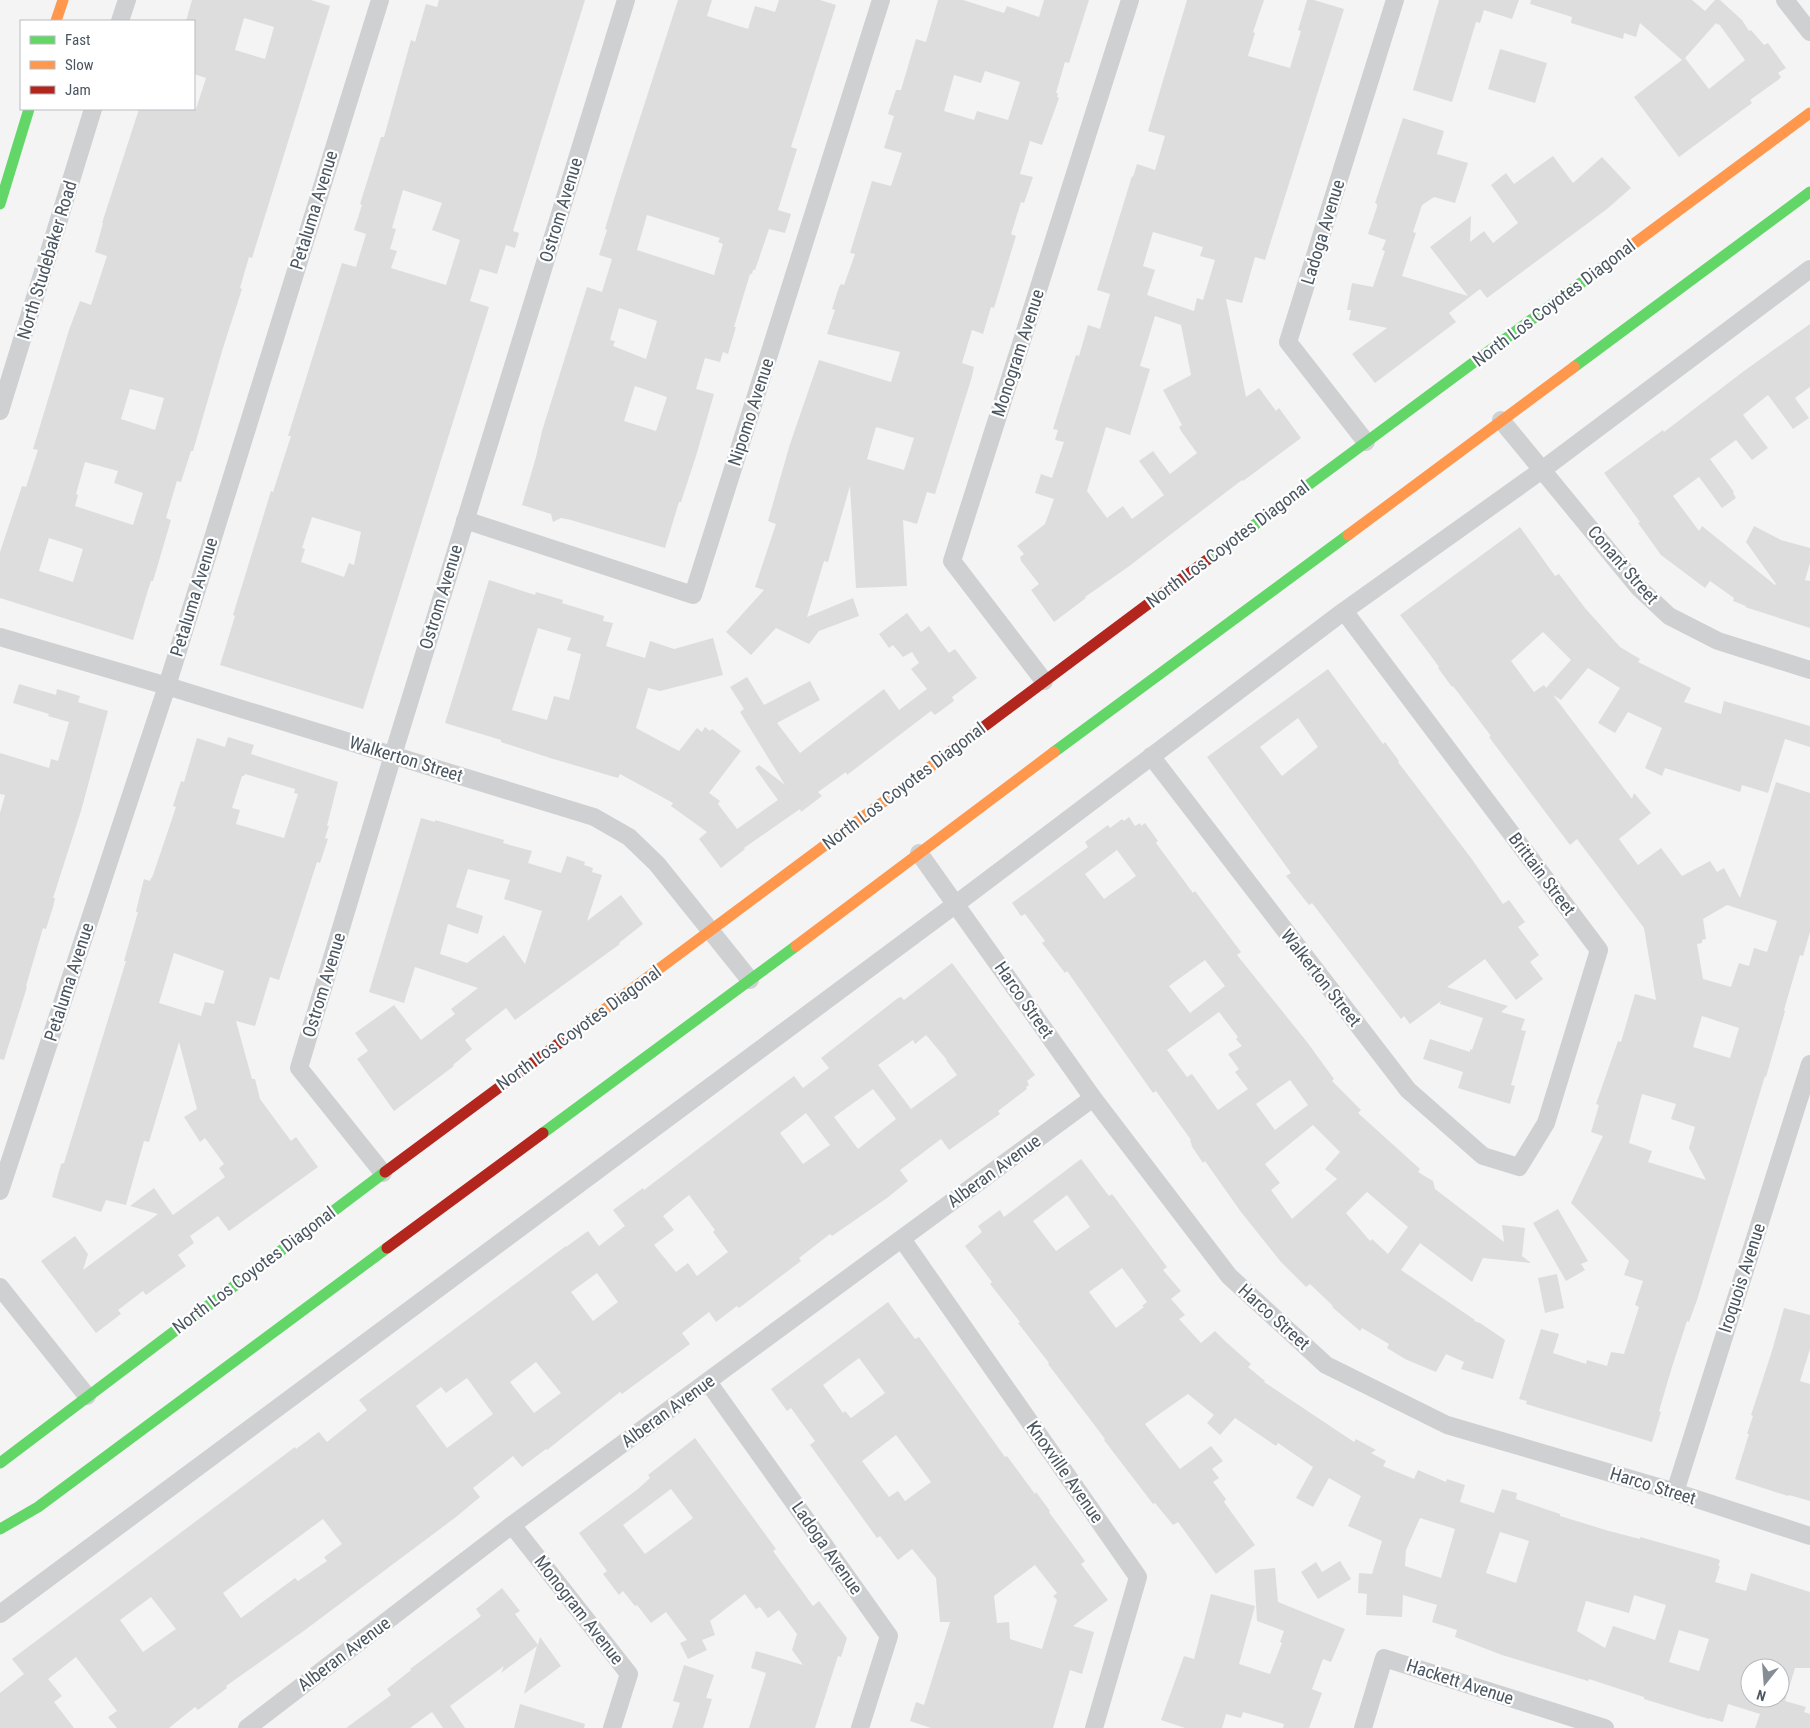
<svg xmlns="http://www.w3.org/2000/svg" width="1810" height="1728" viewBox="0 0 1810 1728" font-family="'Roboto Condensed',sans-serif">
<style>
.building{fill:#ddddde;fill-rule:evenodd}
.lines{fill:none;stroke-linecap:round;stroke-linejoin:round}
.street{stroke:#ced0d2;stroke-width:18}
.fast{stroke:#63d668;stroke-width:11}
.slow{stroke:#ff974d;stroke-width:11}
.jam{stroke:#b3261e;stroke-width:11}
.labels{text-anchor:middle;stroke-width:4.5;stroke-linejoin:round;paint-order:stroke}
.street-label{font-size:18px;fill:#4a5661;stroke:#fff}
</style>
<rect width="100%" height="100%" fill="#f4f4f4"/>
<path class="building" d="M192 0H311L330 6 252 258 249 257 240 288 242 289 223 348 193 451H191L181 482 177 481 166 518 171 520 161 554 153 581H151L148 590 133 640 0 598V552L22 486 26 487 38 450 33 449 69 330 80 301 91 305 107 256 95 252 103 223H102L139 109H196L206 78 194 74V21H186ZM244 18 274 27 265 59 235 50ZM130 389 164 398 155 430 121 419ZM85 462 118 471 114 483 143 493 133 525 75 506 78 495 76 494ZM49 538 83 549 73 582 39 571Z
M439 0H585L513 231 519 233 515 248 506 245 497 274 480 269 470 301 489 307 363 709 220 665 235 616 233 615 271 491 273 492 291 436H288L342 263 356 267 366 234 354 230 362 205 360 204 381 137H384L411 40 415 42 426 4 437 7ZM403 190 442 203 432 230 460 240 446 285 391 268 397 251 390 249 396 229 392 228ZM312 517 361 532 354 565 349 563 344 577 301 562 305 549 302 548Z
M678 0H712L707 16 748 29 755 6 775 12 779 0H820L836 5 791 147 797 149 778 210 791 214 785 233 769 229 755 270H753L752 274H750L734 327H736L728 354 723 352 720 362 705 358 696 389 714 394 696 456 681 502H679L665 548 571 520 561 518 553 522 551 514 522 505 536 457 542 431 587 287 602 292 612 259 599 255 607 230 605 229 619 183ZM647 215 720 238 718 242 723 244 714 275 637 250ZM619 308 657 321 646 359 613 346 615 341 610 340ZM635 386 667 397 656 431 624 421Z
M938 0H963L1004 13 1007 6 1039 17 1044 0H1089L1069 63 1065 62 1056 93H1058L1057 97 1059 98 1042 145 1030 141 1020 174 1033 177 1024 203 1021 202 1011 234 1016 236 994 308 991 307 983 334 972 330 962 363 974 367 971 380 935 494 927 492 917 524 903 520 907 586 856 588 850 486 828 562 824 561 807 617 853 598 859 616 819 631 809 644 776 628 751 655 726 632 764 590 755 587 776 524 768 521 790 444 819 360 891 382 900 352 827 334 835 310 832 309 839 287 841 284 844 285 855 254 850 253 872 181 891 186 902 153 884 148 894 116 888 114 896 90H901L916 39 926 42ZM985 71 1020 82 1008 120 977 111 974 120 944 111 954 75 981 83ZM876 427 914 438 904 470 867 459Z
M1187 0H1264L1253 32 1255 33 1248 56 1290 68 1301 31 1298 30 1307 0H1314L1344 9 1265 260 1255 257 1242 303 1226 299 1246 397 1259 388 1276 411 1279 408 1301 438 1243 481 1242 480 1128 567 1085 597 1086 598 1054 622 1031 590 1039 584 1021 561 1020 557 1024 554 1017 546 1045 524 1054 499 1035 493 1041 474 1052 478 1064 442 1055 440 1058 430 1053 429 1076 355 1079 356 1088 325 1100 329 1110 294 1097 290 1132 176 1133 177 1137 164 1155 170 1165 136 1148 131ZM1153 232 1203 247 1200 256 1215 260 1203 300 1197 298 1194 311 1147 295 1155 270 1143 266ZM1155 316 1181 325 1191 375 1163 390 1182 425 1179 427 1181 431 1197 453 1170 474 1153 451 1139 461 1164 495 1132 519 1123 506 1107 518 1087 491 1106 427 1130 435 1150 369 1140 366Z
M1439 0H1519L1512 19 1484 10 1480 23 1476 22 1452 102 1413 90Z
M1531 0H1692L1705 11 1715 0H1720L1742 20 1749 31 1751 30 1764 45 1768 43 1786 68 1778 73 1781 77 1778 80 1750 100 1752 103 1679 157 1634 97 1682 60 1640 23 1636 37 1624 33 1623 39 1571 23 1572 17 1530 4ZM1716 23 1718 25 1719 24 1745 60 1709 89 1685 58Z
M1500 49 1547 63 1535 103 1488 89Z
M1403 118 1444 131 1437 154 1468 163 1455 203 1434 197 1422 205 1413 232 1416 233 1402 276 1468 296 1430 247 1471 216 1470 242 1484 231 1493 243 1518 223 1491 185 1506 173 1514 184 1553 156 1573 183 1602 157 1631 188 1607 209 1487 298 1480 289 1449 313 1456 322 1375 383 1352 354 1387 328 1349 320 1351 310H1347L1352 283 1373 287 1385 251 1382 250 1386 240 1368 234 1377 207V204L1375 203Z
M1810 324V387L1795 398 1809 418 1793 429 1768 395 1743 415 1768 448 1752 460 1736 440 1710 459 1734 492 1733 493 1736 498 1722 508 1699 477 1673 496 1699 531 1702 526 1775 585 1776 584 1746 542 1754 526 1781 540 1810 548V563L1805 580 1810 581V628L1745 607 1746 606 1733 601 1734 598 1710 581 1705 588 1661 555 1638 523 1640 522 1604 473 1663 430 1664 432 1744 371Z
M1520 527 1555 576 1559 574 1585 608 1620 647 1640 659 1638 662 1691 688 1684 702 1721 714 1724 701 1810 726V747L1785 739 1768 793 1742 785 1740 792 1665 768 1662 776 1645 768 1662 728 1628 712 1615 733 1598 723 1620 688 1588 668 1561 700 1553 695 1632 799 1634 793 1651 813 1619 839 1638 865 1661 848 1682 876 1710 861 1717 872 1724 868 1740 898 1776 782 1810 793V932L1803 956 1800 955 1784 1010 1785 1011 1773 1053 1766 1077 1765 1076 1697 1300 1689 1322 1687 1321 1672 1367 1659 1411 1661 1412 1652 1442 1526 1404 1527 1401 1519 1399 1541 1329 1559 1334 1553 1353 1586 1364 1587 1360 1607 1366 1611 1352 1624 1354 1639 1307 1635 1305 1643 1281 1624 1275 1629 1261 1571 1203 1603 1136 1591 1132 1599 1105 1596 1104 1618 1041 1621 1042 1635 994 1656 1000 1644 928 1577 839 1570 845 1489 737 1491 736 1453 686 1452 687 1438 668 1439 667 1431 656 1400 615ZM1543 632 1571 660 1546 688 1544 685 1534 692 1511 661ZM1727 905 1777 921 1767 952 1754 948 1749 966 1739 963 1731 987 1703 979 1697 944 1702 943V940L1706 939 1703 919ZM1702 1016 1739 1028 1730 1058 1693 1047ZM1642 1094 1676 1104 1671 1119 1695 1127 1689 1148 1706 1180 1648 1162 1652 1151 1629 1143Z
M489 580 535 595 536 592 563 600 562 603 604 616 603 621 613 623 606 646 645 658 650 641 674 649 713 638 723 675 660 691 648 688 636 728 679 751 697 728 702 732 705 727 710 731 712 729 741 751 709 793 720 801 718 804 737 829 778 800 755 768 759 765 785 785 740 712 744 709 730 687 747 677 764 705 810 681 820 700 777 723 800 753 884 689 899 710 927 689 911 669 919 663 912 652 903 657 893 645 889 648 879 634 907 613 921 632 929 626 949 653 955 649 977 678 952 697 954 701 935 715 931 711 847 775 846 772 818 792 822 796 801 812 800 809 744 848 745 849 721 868 699 839 707 832 671 806 673 803 620 774 618 778 550 758 501 742V740L445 723ZM538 628 571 638 567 650 581 654 569 700 554 696 547 720 512 710Z
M1328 669 1383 744 1385 742 1399 761 1398 762 1471 858 1503 904 1509 900 1525 922 1518 927 1539 955 1530 962 1543 979 1516 1000 1485 959 1447 987 1508 1006 1501 1012 1525 1019 1521 1030 1526 1031 1511 1085 1515 1086 1510 1104 1458 1088 1463 1072 1423 1059 1430 1039 1470 1052V1049L1472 1050 1483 1018 1440 1004 1441 1001 1410 1024 1404 1016 1401 1019 1312 903 1309 905 1286 876 1291 873 1207 757ZM1298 718 1318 747 1282 776 1260 747Z
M19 684 56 695 57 689 80 696 78 702 108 711 81 811 53 898H55L53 907 46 929 43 928 26 986 27 987 4 1060 0 1059V813L5 795 0 794V753L49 768 51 759 58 761 69 722 48 716 49 714 13 703Z
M228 737 254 745 251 754 338 782 327 826H329L325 838 328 839 320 863 317 862 279 980 270 977 255 1026 236 1021 252 1079H255L260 1099 291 1141 296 1137 318 1167 229 1231 218 1216 190 1236 194 1243 178 1255 186 1266 146 1295 143 1291 118 1310 121 1314 96 1333 41 1261 75 1236 88 1254 83 1270 158 1214 130 1206 154 1188 173 1215 225 1177 219 1168 224 1164 205 1138 200 1142 184 1117 197 1109 179 1042 149 1142 144 1141 126 1205 106 1200 101 1212 52 1197 61 1164 64 1163 126 961H124L138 912H136L137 907 144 879 150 881 151 878H152L176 807 173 806 181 781 184 782 197 738 225 747ZM245 774 295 789 294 793 298 794 284 838 236 824 240 810 232 808 242 776H244ZM174 953 224 971 214 1004 205 1002 201 1016 159 1003Z
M1129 817 1135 826 1140 823 1141 826 1145 823 1158 841 1156 843 1193 893 1195 891 1241 952 1237 955 1307 1042 1334 1079 1332 1081 1361 1110 1358 1113 1420 1169 1418 1172 1433 1181 1435 1189 1504 1242 1502 1225 1525 1228 1522 1256 1531 1263 1483 1258 1472 1282 1420 1243 1401 1270 1475 1320 1474 1321 1480 1323 1505 1340 1493 1379 1461 1369 1464 1362 1446 1354 1436 1372 1405 1359 1387 1348 1389 1344 1362 1328 1360 1331 1332 1307 1333 1306 1310 1284 1306 1287 1281 1262 1241 1212 1205 1161 1203 1163 1191 1145H1192L1190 1141 1191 1140 1156 1091 1153 1093 1067 971 1065 973 1042 943 1045 941 1025 914 1021 916 1012 903 1088 847 1085 842 1108 825 1110 828 1122 819 1124 821ZM1117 850 1136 876 1104 899 1085 874ZM1205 960 1225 986 1190 1013 1169 986ZM1219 1012 1238 1037 1236 1039 1242 1046 1228 1054 1239 1069 1235 1072 1248 1089 1218 1110 1192 1074 1187 1077 1167 1050ZM1290 1080 1308 1105 1275 1130 1256 1104ZM1313 1125 1340 1152 1325 1169 1337 1179 1292 1219 1271 1190 1280 1183 1265 1164ZM1367 1192 1408 1227 1388 1254 1372 1239 1370 1241 1346 1213Z
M421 818 435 822V820L504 840 503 843 532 851 528 863 561 873 567 856 585 862 584 865 593 868 592 872 602 875 587 921 621 895 643 924 619 943 620 944 515 1020 506 1008 465 1040 472 1049 453 1065 454 1066 394 1111 357 1059 368 1051 355 1033 394 1005 421 1040 455 1014 451 1009 478 988 415 967 404 1003 369 992ZM468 869 510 880 504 899 542 911 525 964 504 935 467 963 440 954 448 924 478 934 483 916 456 907Z
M952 963 1035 1075 1027 1081 1029 1085 1026 1087 1027 1089 998 1111 1000 1114 949 1150 941 1139 900 1170 908 1181 887 1198 832 1236 830 1234 799 1258 801 1261 739 1308 737 1306 716 1322 709 1312 682 1333 690 1344 622 1394 620 1392 547 1450 546 1449 522 1467 513 1456 473 1488 480 1497 456 1517 305 1630 226 1686 227 1688 198 1710 195 1707 169 1728H117L108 1717 117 1711 76 1657 48 1679 62 1696 54 1702 74 1728H0V1693L24 1674 12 1659 295 1447 296 1449 319 1432 327 1442 367 1410 359 1400 566 1246V1247L588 1231 599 1246 625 1226 613 1210 643 1188 644 1190 794 1076 803 1088 829 1068 821 1058 898 998 901 997 904 1000ZM926 1035 947 1060H946L957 1075 911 1109 878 1065 913 1040 915 1044ZM873 1089 896 1119 858 1149 834 1117ZM806 1113 830 1145 803 1164 780 1133ZM689 1195 715 1230 713 1232 728 1252 697 1276 688 1263 676 1272 654 1245 674 1230 663 1216ZM597 1273 618 1302 593 1321 571 1292ZM536 1362 561 1393 534 1413 510 1382ZM467 1378 493 1414 447 1448 416 1406 441 1387 446 1393ZM323 1519 342 1544 324 1557 327 1561 298 1581 295 1578 241 1618 223 1593ZM151 1597 176 1629 143 1652 120 1620Z
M1081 1159 1109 1196 1112 1194 1167 1267 1163 1270 1181 1291 1171 1299 1185 1315 1179 1319 1201 1343 1215 1331 1226 1342 1251 1364 1248 1367 1265 1381 1264 1382 1354 1442 1356 1439 1376 1450 1371 1453 1386 1461 1383 1466 1414 1479 1418 1470 1446 1482 1447 1479 1465 1485 1460 1502 1494 1513 1502 1489 1517 1493 1516 1499 1560 1514V1516L1609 1531 1640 1539V1537L1718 1559 1720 1561 1718 1566H1720L1715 1582 1746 1591 1751 1573 1810 1592V1668H1795L1785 1701 1806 1707 1804 1712 1810 1714V1728H1755L1760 1714 1728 1704 1723 1722 1710 1718 1709 1719 1644 1699V1697L1589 1679 1588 1681 1502 1655 1455 1637 1457 1630 1432 1622 1437 1605 1403 1595 1402 1617 1366 1615 1367 1594 1358 1593 1359 1573 1372 1574 1382 1541 1348 1526 1361 1496 1329 1478 1313 1507 1296 1498 1313 1467 1278 1443 1276 1446 1235 1418 1220 1435 1207 1423 1214 1415 1188 1394 1145 1424 1180 1469 1211 1446 1223 1461 1212 1469 1219 1478 1213 1482 1226 1499 1224 1502 1255 1545 1216 1574 1178 1522 1173 1525 1155 1503 1153 1504 1104 1440 1105 1439 1048 1364 1049 1363 1018 1323 1020 1322 990 1284 992 1282 965 1246 982 1232 978 1226 1000 1210 1004 1217ZM1067 1195 1090 1227 1056 1251 1033 1221ZM1122 1268 1147 1302 1142 1306 1144 1307 1116 1328 1089 1292ZM1420 1518 1455 1529 1441 1578 1405 1566 1406 1550ZM1500 1532 1529 1541 1516 1583 1486 1573ZM1634 1595 1666 1605 1655 1640 1613 1626 1605 1648 1577 1631 1586 1601 1629 1613ZM1679 1630 1709 1639 1699 1671 1669 1662ZM1750 1668H1780V1698H1750Z
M1558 1209 1588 1261 1581 1264 1585 1270 1566 1281 1533 1223Z
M1557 1274 1564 1308 1545 1313 1538 1278Z
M888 1302 915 1339 919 1337 1005 1457 1007 1456 1035 1494 1036 1492 1050 1511 1049 1512 1051 1515 1085 1561 1081 1564 1108 1600 1073 1626 1094 1632 1082 1674 1070 1670 1053 1728H931L910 1721 916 1702 924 1705 950 1622H940L936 1578 912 1549 898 1560 880 1536 877 1538 810 1445 815 1441 791 1408 787 1411 771 1389ZM859 1358 885 1393 851 1418 845 1411 843 1413 823 1385ZM896 1435 931 1482 905 1501 898 1491 889 1497 862 1461ZM1035 1565 1057 1593 1053 1596 1057 1600 1042 1649 1010 1639 1009 1622 997 1623 994 1596Z
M1784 1308 1810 1315V1349L1800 1381 1810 1384V1501L1789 1495 1788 1496 1735 1479 1749 1434H1747L1753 1416 1751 1415 1772 1351Z
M695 1438 776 1549 773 1551 813 1606 819 1601 847 1638 841 1657 838 1656 815 1728H749L766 1673 751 1668 756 1651 803 1665 792 1650 797 1634 779 1610 768 1618 760 1607 756 1609 745 1594 710 1621 715 1635 702 1640 707 1650 688 1659 680 1643 687 1640 666 1612 651 1623 637 1605 635 1606 623 1591 619 1595 603 1574 607 1571 579 1533 638 1489 650 1478 648 1475ZM671 1489 693 1518 645 1554 623 1525Z
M1340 1561 1351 1579 1318 1599 1301 1572 1316 1562 1322 1572Z
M1275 1568 1278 1602 1345 1629 1331 1662 1323 1659 1312 1689 1322 1693 1309 1728H1283L1284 1724 1243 1712 1241 1718 1226 1714 1222 1728H1185L1161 1720 1184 1656 1194 1659 1211 1594 1255 1606 1239 1664 1270 1674 1282 1643 1280 1642 1284 1631 1257 1621 1254 1570Z
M502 1588 520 1611 515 1614 538 1645 540 1637 561 1666 524 1694 537 1646 501 1673 504 1666 450 1706 465 1728H443L432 1712 410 1728H346L391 1695 387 1689 411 1670 410 1669 481 1616 476 1609Z
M684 1665 714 1675 706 1698 712 1699 703 1728H672L680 1703 673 1701Z
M520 1704 585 1724 584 1728H514Z"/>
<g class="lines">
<path class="street" d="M1785 0 1810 32
M120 21 127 0
M0 411 93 109
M1501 420 1639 588 1669 616 1718 641 1810 670
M1366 442 1288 342 1395 0
M465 520 693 595 881 0
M0 637 167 686 594 817 629 837 657 864 750 980
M1044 681 952 561 1130 0
M1151 756 1408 1090 1483 1156 1519 1167 1546 1123 1599 950 1344 611
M919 853 1093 1098 1229 1276 1326 1365 1447 1425 1675 1492 1810 1536
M383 1173 299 1068 393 755 626 0
M0 1191 167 686 380 0
M902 1239 1138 1577 1094 1728
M0 1287 87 1396
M708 1382 889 1636 860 1728
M1675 1492 1810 1064
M512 1525 629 1674 612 1728
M0 1614 956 904 1344 611 1542 470 1810 269
M247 1728 512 1525 1093 1098
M1363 1728 1384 1658 1605 1728"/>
<path class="fast" d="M0 204 29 109
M1574 367 1810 192
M1207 560 1616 257
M1054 752 1348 535
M543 1133 796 946
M0 1463 385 1172
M0 1529 38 1507 387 1248"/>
<path class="slow" d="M56 21 63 0
M1616 257 1810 113
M1348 535 1574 367
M796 946 1054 752
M593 1018 938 761"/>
<path class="jam" d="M938 761 1207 560
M385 1172 593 1018
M387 1248 543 1133"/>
</g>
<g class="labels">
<g class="street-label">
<text transform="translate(314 210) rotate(-73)" y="6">Petaluma Avenue</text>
<text transform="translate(561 210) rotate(-73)" y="6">Ostrom Avenue</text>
<text transform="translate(1323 232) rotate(-73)" y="6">Ladoga Avenue</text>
<text transform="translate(47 260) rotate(-73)" y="6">North Studebaker Road</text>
<text transform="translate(1554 303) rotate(-37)" y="6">North Los Coyotes Diagonal</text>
<text transform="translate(1018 353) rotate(-72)" y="6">Monogram Avenue</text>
<text transform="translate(751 412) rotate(-72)" y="6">Nipomo Avenue</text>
<text transform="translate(1228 544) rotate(-37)" y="6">North Los Coyotes Diagonal</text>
<text transform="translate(1623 565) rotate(49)" y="6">Conant Street</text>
<text transform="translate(194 597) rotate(-73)" y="6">Petaluma Avenue</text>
<text transform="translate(441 597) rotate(-73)" y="6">Ostrom Avenue</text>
<text transform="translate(406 759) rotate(17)" y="6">Walkerton Street</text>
<text transform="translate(904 786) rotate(-37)" y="6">North Los Coyotes Diagonal</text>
<text transform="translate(1542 874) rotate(53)" y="6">Brittain Street</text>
<text transform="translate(1321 978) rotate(52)" y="6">Walkerton Street</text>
<text transform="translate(69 982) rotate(-72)" y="6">Petaluma Avenue</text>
<text transform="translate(324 985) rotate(-73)" y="6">Ostrom Avenue</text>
<text transform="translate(1024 1000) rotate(55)" y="6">Harco Street</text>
<text transform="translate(579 1028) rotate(-36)" y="6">North Los Coyotes Diagonal</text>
<text transform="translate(994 1171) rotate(-36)" y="6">Alberan Avenue</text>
<text transform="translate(254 1270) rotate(-37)" y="6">North Los Coyotes Diagonal</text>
<text transform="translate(1742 1278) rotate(-72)" y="6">Iroquois Avenue</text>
<text transform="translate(1274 1317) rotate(42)" y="6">Harco Street</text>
<text transform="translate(668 1411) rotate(-36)" y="6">Alberan Avenue</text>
<text transform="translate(1065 1472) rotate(55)" y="6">Knoxville Avenue</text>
<text transform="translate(1653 1486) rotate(17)" y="6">Harco Street</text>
<text transform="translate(827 1548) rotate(55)" y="6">Ladoga Avenue</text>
<text transform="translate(579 1610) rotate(52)" y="6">Monogram Avenue</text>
<text transform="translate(344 1654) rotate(-37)" y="6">Alberan Avenue</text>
<text transform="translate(1460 1682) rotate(18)" y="6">Hackett Avenue</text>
</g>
</g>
<rect x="20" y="20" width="175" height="90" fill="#ffffff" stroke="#b7bbc0"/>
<rect x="30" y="36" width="25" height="8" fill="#63d668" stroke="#b7bbc0"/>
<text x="65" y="45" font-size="15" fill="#4a5661">Fast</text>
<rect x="30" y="61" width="25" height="8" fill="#ff974d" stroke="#b7bbc0"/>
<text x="65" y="70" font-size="15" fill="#4a5661">Slow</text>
<rect x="30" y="86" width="25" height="8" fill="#b3261e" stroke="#b7bbc0"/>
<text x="65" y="95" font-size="15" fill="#4a5661">Jam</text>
<g transform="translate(1765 1683) rotate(197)"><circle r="24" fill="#ffffff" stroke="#b7bbc0"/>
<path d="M0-4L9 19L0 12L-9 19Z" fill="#868d94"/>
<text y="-8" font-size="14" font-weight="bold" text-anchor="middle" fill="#4a5661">N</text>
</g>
</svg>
